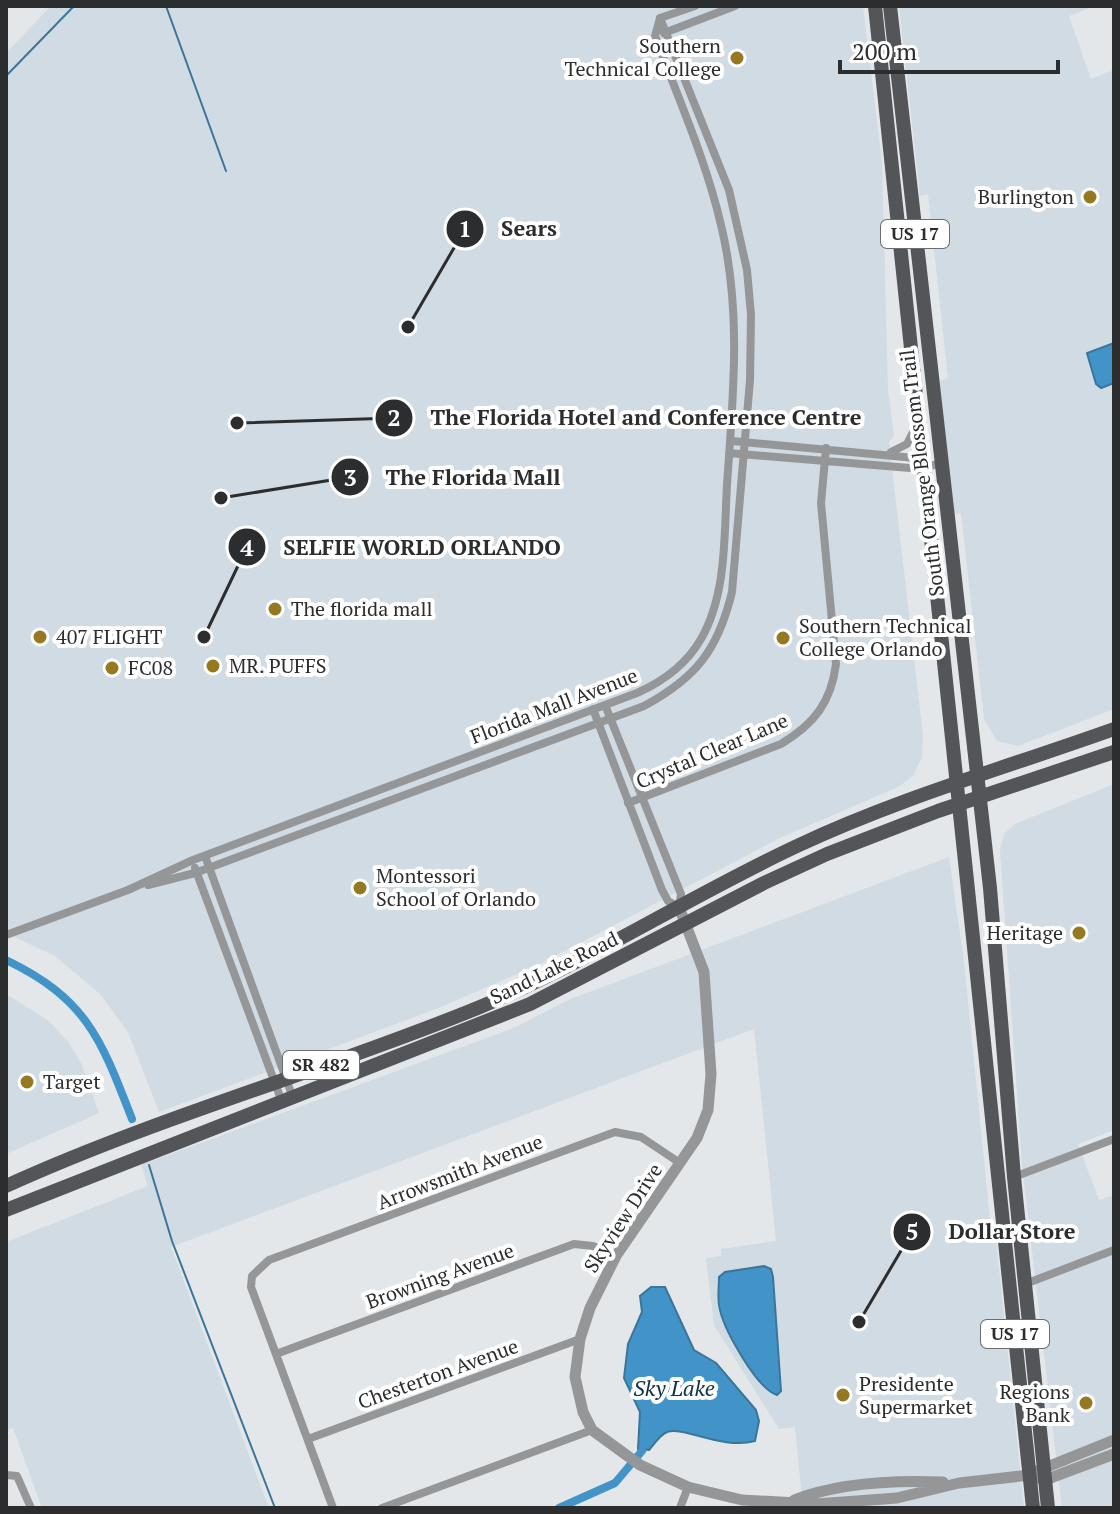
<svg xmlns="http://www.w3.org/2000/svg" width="1120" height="1514" viewBox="0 0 1120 1514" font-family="'PT Serif',serif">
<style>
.built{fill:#d1dbe3}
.water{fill:#4294c8;stroke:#3b759a;stroke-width:2}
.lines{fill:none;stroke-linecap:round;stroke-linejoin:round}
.stream{stroke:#3b759a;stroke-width:2}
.canal{stroke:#4294c8;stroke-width:8}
.minor{stroke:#959698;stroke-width:8}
.tertiary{stroke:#959698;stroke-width:11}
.primary{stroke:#535558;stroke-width:14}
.poi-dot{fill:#95781f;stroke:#fff;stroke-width:3}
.labels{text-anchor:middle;stroke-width:8;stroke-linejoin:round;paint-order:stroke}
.shield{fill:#fff;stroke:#6b6c6d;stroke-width:2}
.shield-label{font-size:18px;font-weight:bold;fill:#2c2d2e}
.poi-label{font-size:20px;fill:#2c2d2e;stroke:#fff;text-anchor:start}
.street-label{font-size:20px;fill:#2c2d2e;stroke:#fff}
.water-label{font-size:22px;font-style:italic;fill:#103349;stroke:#fff}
.leader{fill:none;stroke:#2c2d2e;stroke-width:3}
.callout-dot{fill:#2c2d2e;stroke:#fff;stroke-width:3}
.mark-label{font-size:24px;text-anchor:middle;font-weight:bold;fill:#fff}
.callout-label{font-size:22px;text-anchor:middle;font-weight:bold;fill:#2c2d2e;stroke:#fff;stroke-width:8;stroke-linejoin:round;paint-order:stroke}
</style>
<rect width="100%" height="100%" fill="#e3e7ea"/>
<path class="built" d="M51 6H863L882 163 888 390 894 436 889 442 923 735 922 757 913 776 898 787 780 838 538 965 436 1009 159 1112 128 1032 100 994 55 956 6 933V53Z
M899 6H1095L1069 16 1091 79 1114 70V709L1018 746 997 741 984 719 961 513 953 515 940 381 948 378 928 194 920 196Z
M1114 784V1130L1078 1144 1099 1200 1114 1195V1508H1062L1022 1165 1000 850 1004 834 1015 824Z
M949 857 964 961 991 1230H995L1024 1508H803L795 1427 779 1429 714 1325 706 1258 721 1256V1249L776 1241 754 1029 171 1247 269 1508H42L13 1428 6 1430V1242L148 1186 141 1165 516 1027 568 1000Z
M6 994 49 1021 69 1043 81 1063 99 1113 6 1154Z"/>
<path class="water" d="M1114 343V383L1101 388 1096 384 1087 353Z
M764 1266 771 1269 773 1277 781 1391 777 1395C757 1389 725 1331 720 1310 717 1300 719 1288 719 1277L725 1272Z
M651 1287H665L694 1350 716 1363 756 1410 759 1421 755 1441C722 1450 684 1426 667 1432 660 1435 654 1444 649 1450L638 1449 640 1412 624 1378 628 1344 642 1312 640 1296Z"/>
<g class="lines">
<path class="stream" d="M166 6 226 171
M6 76 74 6
M149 1165 172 1241 275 1508"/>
<path class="canal" d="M6 960C87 999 101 1039 132 1119
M559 1508 615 1483 642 1451"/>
<path class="minor" d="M660 18 695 6
M664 33 735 6
M732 441 926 459
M891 452 907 444 916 426
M729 453 922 469 940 463
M593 709 662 890 668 901 679 907 681 894 605 705
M628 803 781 744C814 724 831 703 836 664L821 503 826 448
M205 856 293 1098
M195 868 282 1102
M148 885 195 873 644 706C696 678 718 650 732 592L750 380 751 315 747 270 729 190 660 18
M6 935 128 890 193 860 637 693C664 681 686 665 701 639 727 594 724 535 727 485 733 397 742 311 721 225 706 160 678 98 655 36L660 18
M1014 1177 1114 1139
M1025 1284 1114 1250
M276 1354 574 1244 593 1246 616 1256
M308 1439 580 1339
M6 1475 17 1476 31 1508
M333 1508 251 1287 252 1276 269 1260 615 1132 641 1137 680 1163
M382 1508 592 1430
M680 1508 688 1487"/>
<path class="tertiary" d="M679 907 704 972 711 1074 708 1110 697 1138 616 1256 590 1308 580 1339 575 1377 583 1412 592 1430 640 1465 688 1487 742 1500 816 1504 897 1498 959 1483 1030 1475 1045 1480 1114 1454
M1037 1471 1114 1440
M794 1500C840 1482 894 1480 943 1482"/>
<path class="primary" d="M875 6 1033 1508
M890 6 990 888 1014 1177 1048 1508
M6 1186C160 1116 324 1071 480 1007 590 961 690 896 797 846 899 798 1008 767 1114 729
M6 1210 530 1004 764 883 827 854 938 811 1114 752"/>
</g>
<g class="poi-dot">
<circle cx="737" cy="58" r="8"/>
<circle cx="1090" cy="197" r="8"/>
<circle cx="275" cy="609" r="8"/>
<circle cx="40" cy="637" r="8"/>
<circle cx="783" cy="638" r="8"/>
<circle cx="213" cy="666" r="8"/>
<circle cx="112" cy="668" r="8"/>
<circle cx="360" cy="888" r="8"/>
<circle cx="1079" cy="933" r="8"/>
<circle cx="27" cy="1082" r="8"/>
<circle cx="843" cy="1395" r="8"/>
<circle cx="1086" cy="1403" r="8"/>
</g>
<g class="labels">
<g class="shield">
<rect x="881" y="220" width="68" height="28" rx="6"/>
<rect x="283" y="1051" width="76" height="28" rx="6"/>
<rect x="981" y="1320" width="68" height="28" rx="6"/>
</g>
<g class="shield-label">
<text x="915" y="240">US 17</text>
<text x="321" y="1071">SR 482</text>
<text x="1015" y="1340">US 17</text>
</g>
<g class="poi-label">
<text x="721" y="53" text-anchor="end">Southern<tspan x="721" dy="23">Technical College</tspan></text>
<text x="1074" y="204" text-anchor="end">Burlington</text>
<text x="291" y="616">The florida mall</text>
<text x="799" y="633">Southern Technical<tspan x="799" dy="23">College Orlando</tspan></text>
<text x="56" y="644">407 FLIGHT</text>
<text x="229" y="673">MR. PUFFS</text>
<text x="128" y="675">FC08</text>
<text x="376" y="883">Montessori<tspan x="376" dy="23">School of Orlando</tspan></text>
<text x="1063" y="940" text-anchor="end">Heritage</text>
<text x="43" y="1089">Target</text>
<text x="859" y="1391">Presidente<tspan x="859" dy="23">Supermarket</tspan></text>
<text x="1070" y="1399" text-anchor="end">Regions<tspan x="1070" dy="23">Bank</tspan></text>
</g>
<g class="street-label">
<text transform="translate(922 473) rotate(-97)" y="7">South Orange Blossom Trail</text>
<text transform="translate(554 706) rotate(-21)" y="7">Florida Mall Avenue</text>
<text transform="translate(712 751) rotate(-23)" y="7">Crystal Clear Lane</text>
<text transform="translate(554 968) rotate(-26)" y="7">Sand Lake Road</text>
<text transform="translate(460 1172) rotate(-21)" y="7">Arrowsmith Avenue</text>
<text transform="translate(623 1218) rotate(-57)" y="7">Skyview Drive</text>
<text transform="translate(440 1276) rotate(-20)" y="7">Browning Avenue</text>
<text transform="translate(438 1374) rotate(-20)" y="7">Chesterton Avenue</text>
</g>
<g class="water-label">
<text x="674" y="1396">Sky Lake</text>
</g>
</g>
<path class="leader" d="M408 327L465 229M237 423L394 418M221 498L350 477M204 637L247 547M859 1322L912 1232"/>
<g class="callout-dot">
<circle cx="408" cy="327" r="8"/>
<circle cx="237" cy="423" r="8"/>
<circle cx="221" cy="498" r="8"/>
<circle cx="204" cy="637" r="8"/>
<circle cx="859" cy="1322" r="8"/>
<circle cx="465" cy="229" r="20"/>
<circle cx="394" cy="418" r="20"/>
<circle cx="350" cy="477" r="20"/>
<circle cx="247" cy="547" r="20"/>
<circle cx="912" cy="1232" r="20"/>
</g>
<g class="mark-label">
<text x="465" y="237">1</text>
<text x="394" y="426">2</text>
<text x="350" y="486">3</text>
<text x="247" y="556">4</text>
<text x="912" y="1240">5</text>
</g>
<g class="callout-label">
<text x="529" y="236">Sears</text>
<text x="646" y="425">The Florida Hotel and Conference Centre</text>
<text x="473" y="485">The Florida Mall</text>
<text x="422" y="555">SELFIE WORLD ORLANDO</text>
<text x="1012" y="1239">Dollar Store</text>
</g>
<rect width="1120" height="1514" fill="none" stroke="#2c2d2e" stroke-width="16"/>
<path d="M840 60v12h218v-12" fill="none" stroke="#2c2d2e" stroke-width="4"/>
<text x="852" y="60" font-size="24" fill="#2c2d2e" stroke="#ffffff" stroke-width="6" paint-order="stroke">200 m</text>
</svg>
